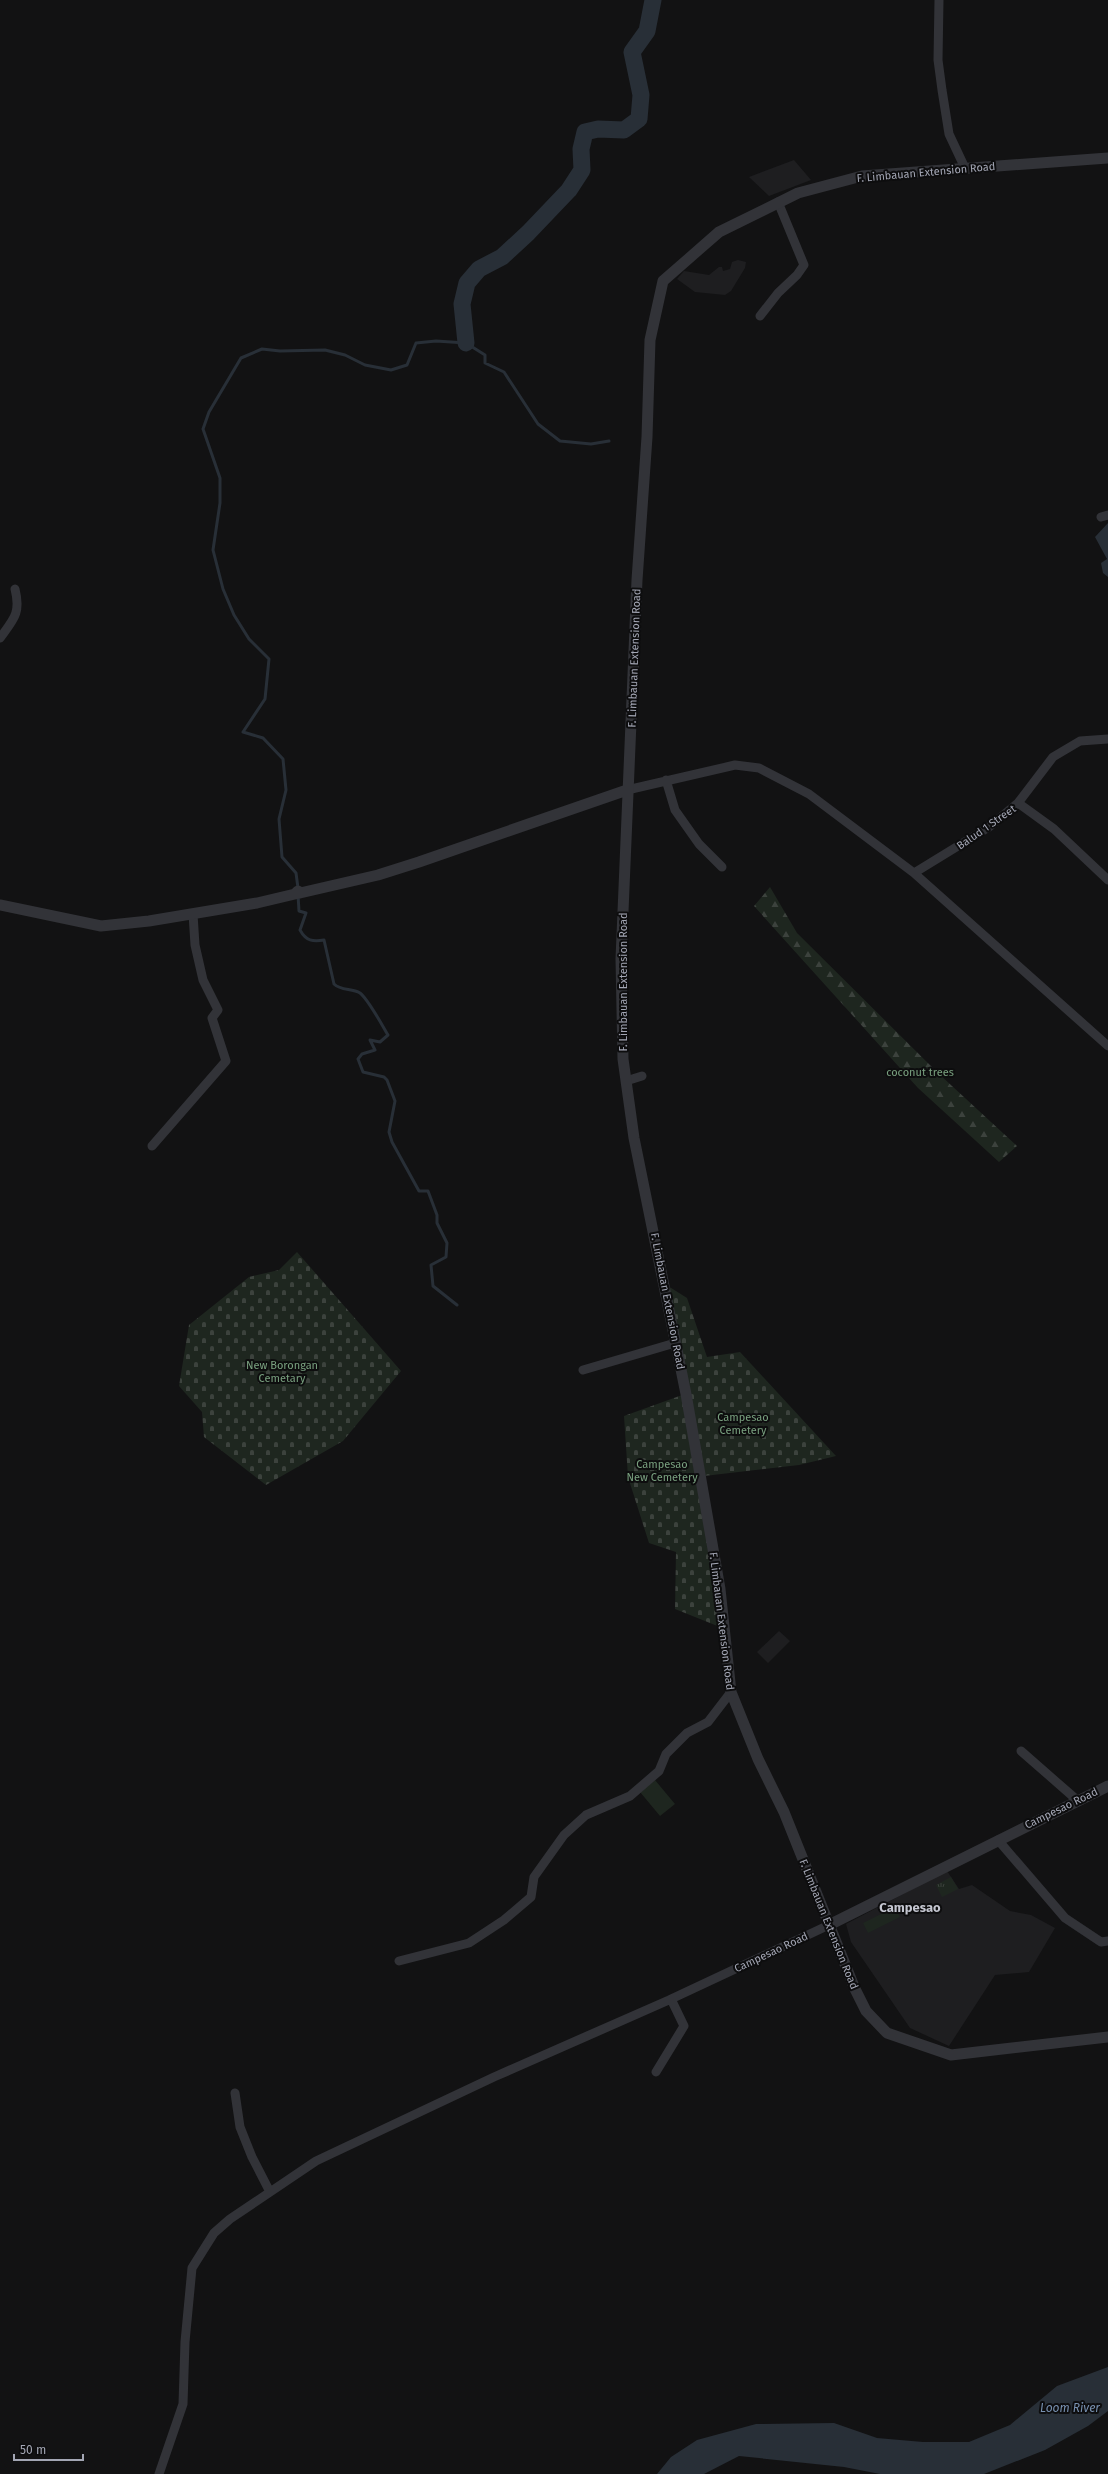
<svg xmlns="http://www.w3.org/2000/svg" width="1108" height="2474" viewBox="0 0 1108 2474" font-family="'Fira Sans',sans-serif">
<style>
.built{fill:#1e1e20}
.grass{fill:url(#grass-tufts)}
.forest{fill:url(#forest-firs)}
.cemetery{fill:url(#cemetery-stones)}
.park{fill:#1e261f}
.water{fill:#282f37}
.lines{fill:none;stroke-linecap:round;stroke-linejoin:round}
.stream{stroke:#282f37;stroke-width:3}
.river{stroke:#282f37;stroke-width:17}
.minor{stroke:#323338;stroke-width:9}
.tertiary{stroke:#323338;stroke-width:11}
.labels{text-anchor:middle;stroke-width:4;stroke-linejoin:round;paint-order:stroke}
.street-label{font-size:11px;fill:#a3a6b4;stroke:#0d0d0e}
.park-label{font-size:11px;fill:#79a07f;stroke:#0d0d0e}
.water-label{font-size:12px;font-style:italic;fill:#7891b1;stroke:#0d0d0e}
.quarter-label{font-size:13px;font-weight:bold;fill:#c4c6d0;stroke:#0d0d0e}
</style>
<defs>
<pattern id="grass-tufts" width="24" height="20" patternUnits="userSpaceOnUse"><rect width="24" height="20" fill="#1e261f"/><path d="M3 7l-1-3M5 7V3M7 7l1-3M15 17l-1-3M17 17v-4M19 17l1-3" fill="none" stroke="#3c423d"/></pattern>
<pattern id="forest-firs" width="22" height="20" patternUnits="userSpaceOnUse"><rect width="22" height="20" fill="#1e261f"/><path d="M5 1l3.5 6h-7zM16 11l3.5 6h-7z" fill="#3c423d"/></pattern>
<pattern id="cemetery-stones" width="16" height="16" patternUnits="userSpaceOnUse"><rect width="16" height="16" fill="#1e261f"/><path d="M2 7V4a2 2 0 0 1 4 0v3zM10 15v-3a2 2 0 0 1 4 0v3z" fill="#3c423d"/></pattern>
</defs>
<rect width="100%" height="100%" fill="#121213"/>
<path class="built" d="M794 160 811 180 769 196 749 177Z
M738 260 746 262 745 268 731 291 725 295 695 292 677 279 684 271 709 275 719 267H722L723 271 730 269 732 262Z
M779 1631 790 1641 768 1663 757 1652Z
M947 1871 959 1889 972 1885 1010 1911 1031 1915 1055 1928 1029 1972 995 1975 949 2046 910 2028 851 1942 846 1924Z"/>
<path class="grass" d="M951 1877 958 1889 942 1897 936 1885Z"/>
<path class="forest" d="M770 887 797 933 939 1074 1017 1146 999 1162 918 1088 754 906Z"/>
<path class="cemetery" d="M297 1252 401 1371 343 1441 266 1485 204 1437 202 1412 179 1386 189 1325 249 1277 279 1270Z
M668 1286 687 1298 707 1357 740 1352 836 1456 799 1465 704 1476Z
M685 1394 725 1629 675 1609 676 1552 649 1543 628 1477 624 1416Z"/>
<path class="park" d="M655 1780 675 1804 660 1816 640 1792Z
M895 1907 900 1917 868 1933 863 1923Z"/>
<path class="water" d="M1108 523V577L1103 573 1101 563 1107 559 1095 537Z
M1108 2367V2411L1088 2426 1045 2450 984 2474H880L844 2467 739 2456 704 2474H657L671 2457 697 2440 756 2424 834 2423 877 2438 923 2442H969L1010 2425 1057 2386Z"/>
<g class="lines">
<path class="stream" d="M298 888 296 873 282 857 279 819 286 790 283 759 263 738 243 732 265 699 269 659 249 639 234 615 223 589 213 550 220 503V478L203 429 209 412 241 358 262 349 280 351 325 350 345 355 365 365 391 370 407 365 416 343 436 341 466 343 485 355V363L504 372 538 424 560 441 591 444 609 441
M298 895 299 911 306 913 300 930C306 941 313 942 324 940L334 984C341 991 352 988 360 993 368 999 382 1025 388 1035L380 1042 370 1040 375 1050 362 1054 358 1059 363 1072 384 1077 387 1080 395 1101 389 1132 392 1142 419 1191H428L437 1215V1223L447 1243 446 1257 431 1265 433 1286 457 1305"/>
<path class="river" d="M466 343 462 304 467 283 479 269 502 257 528 233 569 190 582 170 581 149 585 132 598 129 624 130 639 119 641 95 632 52 647 31 653 0"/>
<path class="minor" d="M939 0 938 60 942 90 949 134 965 168
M760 316 778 293 797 275 804 265 778 202
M1101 517 1108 515
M0 638C14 619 21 613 15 589
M666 780 675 810 699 844 722 867
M627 790 735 765 759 768 809 794 914 873 1108 1046
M1018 803 1053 757 1080 741 1108 739
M914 873 989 827 1018 803 1054 829 1108 880
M626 1081 642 1076
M152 1146 226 1061 212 1018 218 1010 203 980 195 945 193 914
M583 1370 675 1343
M1021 1751 1077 1800
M998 1840 1065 1918 1101 1942 1108 1941
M399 1961 469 1943 504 1920 531 1897 534 1877 564 1835 586 1815 630 1796 659 1771 666 1754 687 1733 708 1722 731 1692
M656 2072 684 2026 671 1999
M235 2093 240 2127 252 2157 270 2192
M159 2474 183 2404 185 2342 192 2268 214 2233 230 2219 316 2161 494 2077 669 2000 829 1925"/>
<path class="tertiary" d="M1108 158 862 176 798 193 719 232 663 281 650 340 647 437 637 580 621 959 623 1059 634 1138 686 1394 720 1589 731 1692 758 1759 784 1812 855 1989 866 2011 887 2033 951 2055 1108 2037
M0 905 101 926 149 921 257 903 295 894 298 891 300 893 378 875 419 862 627 790
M829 1925 1108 1786"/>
</g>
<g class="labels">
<g class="street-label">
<text transform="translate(926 172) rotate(-5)" y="4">F. Limbauan Extension Road</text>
<text transform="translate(634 658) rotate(-88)" y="4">F. Limbauan Extension Road</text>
<text transform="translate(986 827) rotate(-35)" y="4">Balud 1 Street</text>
<text transform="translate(623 982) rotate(-90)" y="4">F. Limbauan Extension Road</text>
<text transform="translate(668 1301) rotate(79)" y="4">F. Limbauan Extension Road</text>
<text transform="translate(722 1621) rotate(83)" y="4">F. Limbauan Extension Road</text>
<text transform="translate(1061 1808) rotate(-26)" y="4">Campesao Road</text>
<text transform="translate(829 1924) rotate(68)" y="4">F. Limbauan Extension Road</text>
<text transform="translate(771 1952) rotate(-25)" y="4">Campesao Road</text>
</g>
<g class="park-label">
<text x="920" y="1076">coconut trees</text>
<text x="282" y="1369">New Borongan<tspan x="282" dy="13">Cemetary</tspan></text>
<text x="743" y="1421">Campesao<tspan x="743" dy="13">Cemetery</tspan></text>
<text x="662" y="1468">Campesao<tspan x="662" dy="13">New Cemetery</tspan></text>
</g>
<g class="water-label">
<text x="1070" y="2412">Loom River</text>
</g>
<g class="quarter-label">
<text x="910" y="1912">Campesao</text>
</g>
</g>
<path d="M14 2454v6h69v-6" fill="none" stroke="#a3a6b4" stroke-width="2"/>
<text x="20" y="2454" font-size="12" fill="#a3a6b4" stroke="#0d0d0e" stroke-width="3" paint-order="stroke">50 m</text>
</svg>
